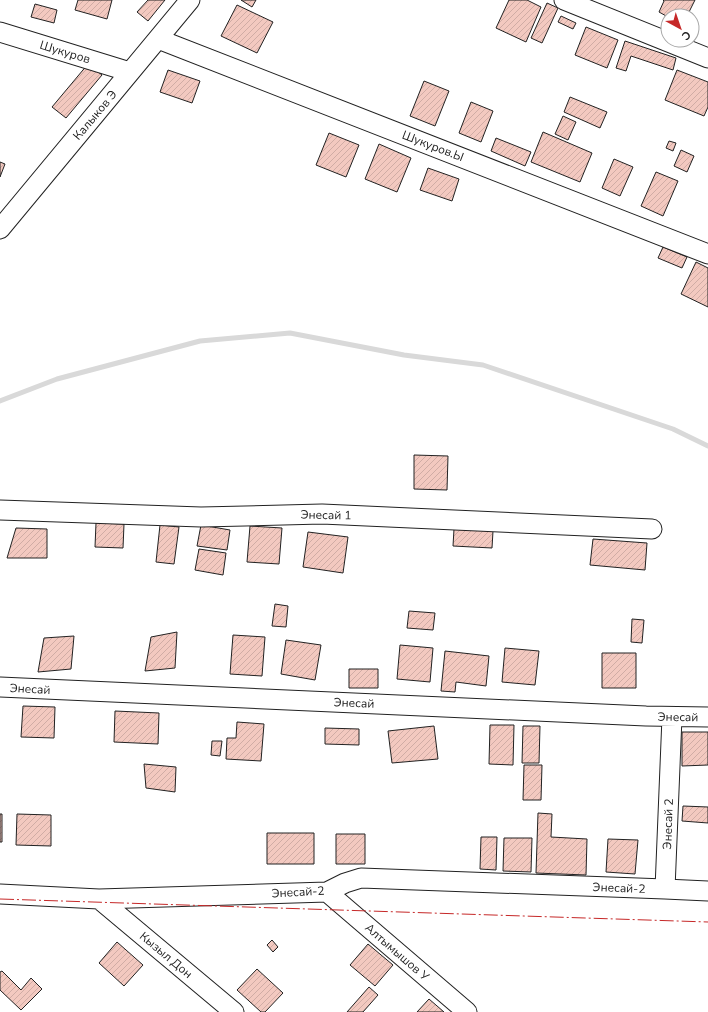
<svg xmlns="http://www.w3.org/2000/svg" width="708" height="1012" viewBox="0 0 708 1012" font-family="'Nunito Sans',sans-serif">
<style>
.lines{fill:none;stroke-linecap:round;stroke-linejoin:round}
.stream{stroke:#d9d9d9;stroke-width:5}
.building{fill:url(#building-hatch);stroke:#222}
.minor-casing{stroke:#222;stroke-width:21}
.minor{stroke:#fff;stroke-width:19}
.power{stroke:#c62828;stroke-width:1;stroke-dasharray:14 3 2 3;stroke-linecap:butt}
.labels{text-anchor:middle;stroke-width:3;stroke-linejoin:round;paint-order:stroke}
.street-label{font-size:12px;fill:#222;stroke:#fff}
</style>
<defs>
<pattern id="building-hatch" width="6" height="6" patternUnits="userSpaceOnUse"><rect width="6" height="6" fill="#f3c9c0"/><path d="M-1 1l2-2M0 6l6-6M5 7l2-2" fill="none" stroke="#d0aca5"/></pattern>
</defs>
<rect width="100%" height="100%" fill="#fff"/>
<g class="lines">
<path class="stream" d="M0 401 57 379 200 341 290 333 404 355 483 365 673 429 708 446"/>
</g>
<path class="building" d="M78 0H112L107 19 75 10Z
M148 0H165L148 21 137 12Z
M241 0H256L252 7Z
M509 0H527L541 7 526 42 496 28Z
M663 0H695L687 16 668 17 659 12 664 1Z
M547 3 558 8 542 43 531 38Z
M35 4 57 10 54 23 31 17Z
M237 5 273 22 257 53 221 36Z
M561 16 576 23 573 29 558 22Z
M586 27 618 40 607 68 575 55Z
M625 41 676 58 673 70 631 56 626 71 616 68Z
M88 64 102 75 66 118 52 107Z
M168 70 200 81 192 103 160 92Z
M677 70 708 82V107L704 116 665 100Z
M424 81 449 91 435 126 410 116Z
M570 97 607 112 600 128 564 112Z
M471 102 493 111 481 142 459 133Z
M563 116 576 122 568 140 555 134Z
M543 132 592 153 580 182 531 162Z
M329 133 359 145 346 177 316 165Z
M496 138 531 152 525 166 491 151Z
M669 141 676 143 673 151 666 148Z
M379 144 411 158 397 192 365 179Z
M681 150 694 156 687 172 674 166Z
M614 159 633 167 620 196 602 188Z
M0 162 5 164 0 177Z
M428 168 459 179 452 201 420 190Z
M656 172 678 181 663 216 641 206Z
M663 247 687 257 682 268 658 258Z
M696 262 708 268V307L681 294Z
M414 455 448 456 447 490 414 489Z
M96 523 124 524 123 548 95 547Z
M160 525 179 527 174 564 156 562Z
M201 525 230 530 227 550 197 546Z
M250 526 282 528 279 564 247 562Z
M16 528 47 529V558H7Z
M454 529 493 531 492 548 453 546Z
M308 532 348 537 343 573 303 567Z
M593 539 647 543 645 570 590 565Z
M199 549 226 553 223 575 195 570Z
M275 604 288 606 286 627 272 626Z
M409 611 435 613 433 630 407 628Z
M632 619 644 620 642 643 631 642Z
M177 632 175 668 145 671 151 637Z
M233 635 265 637 262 676 230 674Z
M74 636 71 669 38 672 44 638Z
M286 640 321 645 315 680 281 674Z
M400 645 433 648 430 682 397 679Z
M505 648 539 651 535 685 502 682Z
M445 651 489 656 486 686 456 682 455 692 441 691Z
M602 653H636V688H602Z
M349 669H378V688H349Z
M23 706 55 707 54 738 21 737Z
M115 711 159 713 158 744 114 742Z
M237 722 264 724 261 761 226 759 227 738H236Z
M490 725H514L513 765 489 764Z
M434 726 438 759 392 763 388 731Z
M523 726H540L539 763H522Z
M325 728 359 729V745L325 744Z
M682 732H708V765L682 766Z
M212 741H222L220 756 211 755Z
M144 764 176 767 175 792 146 788Z
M524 765H542L541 800H523Z
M683 806 708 807V823L682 821Z
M538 813 552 814 551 837 587 839 586 875 536 873Z
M0 814H2V842H0Z
M17 814 51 815V846L16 845Z
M267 833H314V864H267Z
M336 834H365V864H336Z
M481 837H497L496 870 480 869Z
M504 838H532L531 872 503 871Z
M608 839 638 840 635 874 606 872Z
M272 940 278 947 273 952 267 945Z
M117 942 143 965 124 986 99 963Z
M368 944 393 965 375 986 350 965Z
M257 969 283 993 265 1012H261L237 990Z
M2 971 21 990 31 978 42 989 21 1010 0 990V972Z
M369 987 378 995 363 1012H347Z
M429 999 444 1012H417Z"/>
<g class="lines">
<g class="minor-casing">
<path id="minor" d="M564 0 708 58
M0 32 130 72
M158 39 708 254
M0 229 190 0
M0 510 201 517 322 514 652 529
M0 687 646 716 708 717
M672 717 665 889 708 891
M327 892 467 1012
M0 894 99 899 327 892 345 883 361 878 665 889
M99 899 234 1012"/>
</g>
<use href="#minor" class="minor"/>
<path class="power" d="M0 899 708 922"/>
</g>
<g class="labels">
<g class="street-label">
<text transform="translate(65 52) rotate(17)" y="4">Шукуров</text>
<text transform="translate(95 115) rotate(-50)" y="4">Калыков Э</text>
<text transform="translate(433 146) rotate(21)" y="4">Шукуров.Ы</text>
<text transform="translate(326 515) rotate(1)" y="4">Энесай 1</text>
<text transform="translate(30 689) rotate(3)" y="4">Энесай</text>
<text transform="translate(354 703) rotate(2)" y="4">Энесай</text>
<text transform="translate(678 717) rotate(1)" y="4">Энесай</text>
<text transform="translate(668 824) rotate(-88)" y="4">Энесай 2</text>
<text transform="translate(619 888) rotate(2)" y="4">Энесай-2</text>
<text transform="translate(298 892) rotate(-3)" y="4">Энесай-2</text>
<text transform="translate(397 952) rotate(41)" y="4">Алтымышов У</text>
<text transform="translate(166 955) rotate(40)" y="4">Кызыл Дон</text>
</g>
</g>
<g transform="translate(680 28) rotate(140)"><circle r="19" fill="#ffffff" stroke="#a7a7a7"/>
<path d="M0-3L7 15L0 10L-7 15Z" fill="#c62828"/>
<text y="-6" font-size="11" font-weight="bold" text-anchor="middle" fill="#222222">С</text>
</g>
</svg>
